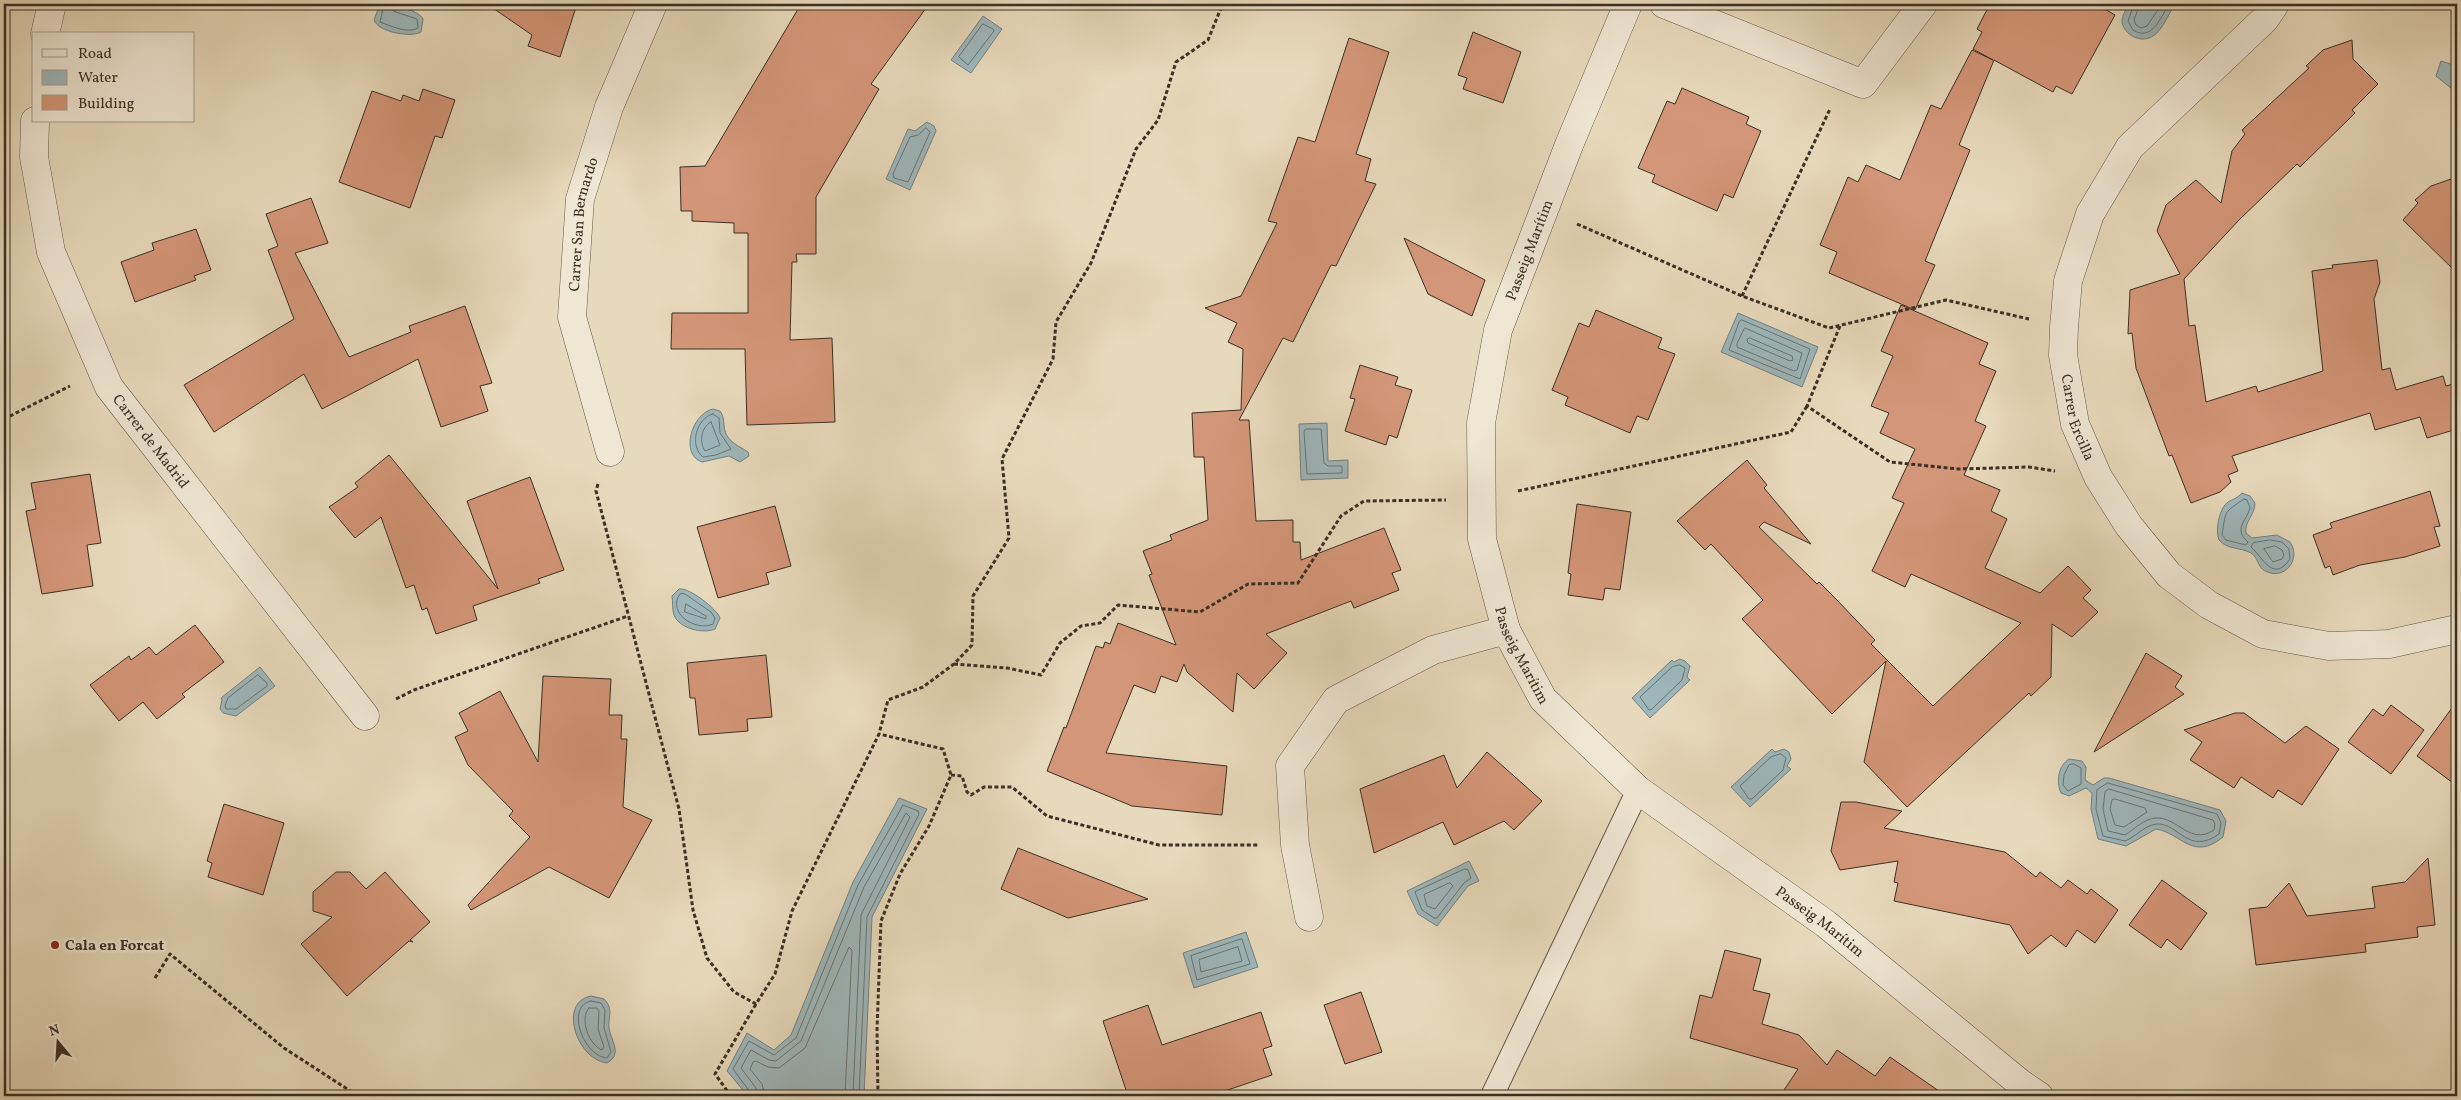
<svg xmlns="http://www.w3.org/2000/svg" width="2461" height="1100" viewBox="0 0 2461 1100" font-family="Vollkorn,serif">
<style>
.water{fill:#9db7bc;stroke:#758180}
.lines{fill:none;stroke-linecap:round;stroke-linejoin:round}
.shore{stroke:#6c7470;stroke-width:1}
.building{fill:#d49678;stroke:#3a3025}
.lane-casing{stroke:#655a4a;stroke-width:24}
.street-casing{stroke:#655a4a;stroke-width:29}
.path{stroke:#3a3025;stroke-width:3;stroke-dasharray:4 2.5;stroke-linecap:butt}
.lane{stroke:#efe6d3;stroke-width:22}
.street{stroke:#efe6d3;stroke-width:28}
.poi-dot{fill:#8f2418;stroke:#efe6d3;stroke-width:2}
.labels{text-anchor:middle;stroke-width:5;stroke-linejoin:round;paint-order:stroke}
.street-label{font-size:15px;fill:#3a3025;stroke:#efe6d3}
.poi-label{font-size:15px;font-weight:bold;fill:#3a3025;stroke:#efe6d3;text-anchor:start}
</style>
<rect width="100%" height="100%" fill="#e7d9bb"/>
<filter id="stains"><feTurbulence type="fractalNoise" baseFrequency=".004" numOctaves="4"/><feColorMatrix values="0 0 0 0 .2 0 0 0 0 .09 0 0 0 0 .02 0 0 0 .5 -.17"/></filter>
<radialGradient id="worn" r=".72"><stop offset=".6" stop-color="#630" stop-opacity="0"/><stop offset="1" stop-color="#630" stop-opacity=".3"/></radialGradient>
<path class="water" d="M380 4C390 4 418 9 423 19L421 32C411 38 378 32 374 20Z
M2130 4H2175C2169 13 2162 31 2153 36 2141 44 2124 35 2122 22 2122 15 2126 9 2130 4Z
M983 16 1002 29 971 73 951 60Z
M2441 61 2457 66V93L2436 76Z
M927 122 934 126 936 131 910 190 886 179 908 129 915 131Z
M1738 313 1818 347 1802 387 1721 352Z
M713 409 720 411C725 418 723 423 725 431 728 442 739 446 748 452L749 456 740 462 729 456 702 462C680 455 691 414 713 409Z
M1327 423 1328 461 1348 460V478L1301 480 1299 424Z
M2242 493 2250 496 2255 503C2255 515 2244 522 2246 533L2252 538 2277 535 2290 542C2302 560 2284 581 2265 571 2258 568 2258 557 2251 553 2240 547 2228 550 2219 540 2215 531 2219 508 2228 502 2233 499 2238 498 2242 493Z
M679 589C689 587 717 609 720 618L715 629C704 634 679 629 674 615 672 610 673 602 672 596Z
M1680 659 1685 661 1690 666 1687 677 1690 680 1650 718 1632 698 1672 660 1674 662Z
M260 667 275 686 236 716 223 713 220 709 222 700 221 698Z
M1772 749 1775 752 1784 749 1789 752 1791 759 1787 766 1791 769 1750 807 1731 787Z
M2069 759 2082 761 2086 767 2085 780 2093 785 2104 778H2109L2220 810 2226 821 2223 837C2193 862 2181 833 2156 829L2126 846 2098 839 2091 809 2092 793 2086 788 2069 796 2061 793C2056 782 2058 766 2069 759Z
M899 798 927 809 872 917 864 1096H748L727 1071 747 1033 774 1050 791 1035 853 882Z
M1469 861 1479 881 1468 886 1437 926 1418 914 1407 891Z
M1246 932 1258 967 1194 988 1183 953Z
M591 996 604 999C614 1009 608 1016 609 1028 611 1041 623 1054 607 1063 576 1059 558 1002 591 996Z"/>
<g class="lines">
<path class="shore" d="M384 4 380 22C391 26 407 34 418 28L417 19 393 11 390 4
M2134 4 2128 21 2133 30C2152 42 2161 17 2169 4
M2140 4 2134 20 2136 25 2141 28 2147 26 2162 4
M983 24 993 29 994 31 968 65 959 57Z
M926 128 930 132 908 182 894 178 893 174 910 137 918 135Z
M1742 320 1810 349 1800 379 1729 350 1739 322Z
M1745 328 1802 353 1797 370 1794 371 1737 347V344Z
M1750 338 1792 356 1793 360 1790 361 1748 343 1747 340Z
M713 414 719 418 720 433 731 449 716 455 703 457C689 446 696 418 713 414Z
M711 422 720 445 705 451C699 442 701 427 711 422Z
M1306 429H1321L1324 463 1328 466H1342V473L1307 474 1304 432Z
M2244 499 2247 500 2250 508C2246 522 2233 529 2248 542L2246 545 2226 540 2222 535C2226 509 2224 513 2244 499Z
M2270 540 2282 542 2289 549 2290 559C2273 584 2262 556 2251 547L2253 543Z
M2275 546 2282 550 2284 555 2282 559 2273 562 2264 549Z
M685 594 711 612 715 618 713 624C696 632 666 613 680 594Z
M686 604 706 616V619L685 612Z
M1680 665 1685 668 1682 680 1652 709 1649 710 1640 697 1672 667Z
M258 675 267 683V686L236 709H226L225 706 228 698Z
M1781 754 1786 758 1783 770 1752 799H1749L1740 786 1771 757Z
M2074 764 2081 768V784L2068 791 2063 785 2064 775 2069 765Z
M2108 783 2217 814 2221 823 2219 834C2188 856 2179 823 2157 824 2144 825 2136 837 2125 841L2103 836 2096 809 2097 790Z
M2109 789 2213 820 2215 824 2214 830C2190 846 2178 817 2156 818 2143 819 2135 829 2125 835L2108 831 2103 809 2105 792Z
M2115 799 2145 808 2147 812 2124 827 2115 825 2110 809 2112 800Z
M1465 869 1468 870 1471 878 1464 883 1437 918H1434L1422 910 1415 892Z
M1450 883 1453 886 1435 909 1427 906 1424 895Z
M1242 939 1250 964 1197 980 1191 956Z
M1238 947 1242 961 1201 972 1199 960Z
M591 1001 601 1003 605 1010 604 1028 611 1052 607 1058C583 1056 565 1006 591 1001Z
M589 1008H597L599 1011 598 1029 604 1047 602 1050C589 1045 579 1019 589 1008Z
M751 1096 750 1092 733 1069 749 1041 774 1055 796 1038 858 885 903 805 918 811 919 814 867 917 859 1096
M757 1096 756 1088 741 1068 751 1050 769 1060 776 1061 801 1041 864 887 906 813 910 817 861 915 853 1096
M765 1096 762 1084 750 1069 753 1062 756 1061 768 1067 779 1068 805 1048 849 947 852 950 845 1096"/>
</g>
<path class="building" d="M487 4H577L560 57 528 46 532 35Z
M801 4H929L871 84 879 89 816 197V254H796L797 262H792L790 340 832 338 835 422 747 425 745 349H671L672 313H748V233H734V223L692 221V211H681L680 167 705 166Z
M1990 4H2096L2115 15 2072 94 2056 86 2053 92 1994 60 1959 145 1970 150 1925 261 1935 265 1915 310 1829 273 1837 252 1820 245 1848 177 1858 182 1866 165 1900 180 1931 105 1941 109 1972 50 1993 60 1973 49 1982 32 1977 29Z
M1473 32 1521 52 1503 103 1463 89 1467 78 1458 75Z
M1349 38 1389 52 1356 154 1371 159 1365 181 1376 184 1336 266 1331 265 1293 342 1283 338 1239 420H1249L1256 521 1293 520V542H1300L1301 560 1384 528 1401 570 1392 573 1399 590 1354 608 1351 601 1266 634 1287 653 1254 689 1237 673 1233 712 1187 672 1184 664 1177 682 1161 676 1155 693 1134 685 1106 753 1227 766 1222 815 1132 806 1047 771 1064 727 1066 728 1096 646 1103 648 1105 642 1110 644 1118 623 1176 645 1149 575 1152 574 1143 551 1172 540 1170 535 1208 520 1204 457H1194L1192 413 1241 410 1243 349 1228 342 1237 323 1205 308 1241 296 1277 223 1268 221 1298 137 1315 142Z
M2352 40 2353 59 2378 84 2352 110 2355 113 2300 167 2297 164 2239 220 2184 279 2189 326 2195 325 2206 402 2256 386 2258 392 2323 371 2312 271 2333 268 2332 265 2377 260 2380 282 2374 299 2382 370 2390 368 2396 390 2443 376 2446 386 2457 383V429L2427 438 2420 417 2375 430 2370 413 2232 456 2238 471 2228 475 2231 482 2220 492 2191 503 2172 455 2169 456 2136 368 2132 333 2128 334 2130 290 2180 274 2157 231 2166 205 2196 180 2221 203 2232 151 2245 134 2242 130 2309 68 2306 66 2323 50Z
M1682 88 1749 117 1746 124 1761 131 1733 198 1724 194 1717 211 1652 182 1655 175 1638 168 1667 101 1675 104Z
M423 89 455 100 442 138 435 136 410 208 339 182 372 91 401 101 403 95 419 101Z
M2457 177V273L2403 220 2418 203 2415 200 2431 186Z
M311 198 328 243 295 253 349 357 411 332 409 326 465 306 492 383 480 386 488 411 441 427 418 359 322 409 304 374 214 432 184 385 294 319 268 250 278 246 266 214Z
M196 229 211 270 194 276 196 280 135 302 121 262 154 250 152 243Z
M1404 238 1485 280 1472 316 1428 294Z
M1901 305 1988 343 1979 364 1996 371 1975 421 1986 426 1964 475 2000 490 1991 511 2007 519 1985 568 2040 593 2068 566 2091 590 2083 598 2098 612 2072 637 2052 624 2051 677 2031 696 2029 693 1907 807 1864 762 1886 661 1832 714 1742 619 1763 600 1711 544 1705 550 1677 521 1747 460 1767 485 1764 488 1811 544 1764 522 1759 527 1817 584 1819 582 1836 599 1875 640 1871 644 1933 706 2021 623 1911 574 1905 587 1872 571 1904 503 1892 498 1915 449 1880 433 1889 413 1871 406 1893 356 1881 351Z
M1596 310 1662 338 1658 348 1675 354 1648 420 1637 416 1630 433 1565 405 1568 397 1552 390 1579 323 1589 327Z
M1360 365 1398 377 1395 385 1412 390 1397 438 1389 435 1386 445 1345 431 1355 399 1350 398Z
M389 455 498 589 467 501 530 477 564 570 538 579 540 583 473 606 477 620 436 634 427 608 422 610 414 585 406 588 381 517 355 538 329 507 358 487 355 483Z
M90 474 101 543 87 545 93 586 42 594 26 511 36 509 31 483Z
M2430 491 2440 526 2434 527 2440 546 2405 557 2360 565 2333 575 2330 566 2325 568 2313 535 2332 528 2330 523Z
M1577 504 1631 512 1620 590 1605 588 1603 600 1568 595 1571 574 1568 573Z
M775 506 791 566 766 573 769 584 718 598 697 527Z
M195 625 224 662 182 694 185 697 157 719 143 702 119 721 90 685 129 656 131 660 149 647 156 655Z
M2146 653 2182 676 2175 687 2184 694 2094 752Z
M766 655 772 717 747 719 748 731 699 735 695 698H690L687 663Z
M543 676 611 679 609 715H622L621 739H627L623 807 652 820 609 898 549 867 471 910 468 905 530 837 509 816 513 811 468 765 455 737 468 731 459 713 500 691 538 762Z
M2457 701V786L2417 756Z
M2391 705 2424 730 2391 774 2348 742 2373 709 2383 716Z
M2235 713H2244L2285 743 2306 726 2339 749 2302 805 2278 790 2273 798 2241 777 2234 788 2190 760 2202 742 2184 730Z
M1487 752 1542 801 1514 830 1504 821 1454 845 1443 822 1374 853 1360 789 1444 755 1457 788Z
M1841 802H1856L1902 811 1884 828 2005 852 2036 877 2040 872 2061 888 2068 880 2087 894 2091 889 2118 910 2095 943 2077 930 2066 947 2051 935 2028 954 2010 925 1894 901 1898 883 1894 882 1898 861 1840 870 1831 851Z
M224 804 284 823 263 895 208 877 212 863 207 861Z
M1018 848 1148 899 1068 918 1001 889Z
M2428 858 2435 925 2417 927 2418 937 2365 944 2366 952 2256 965 2249 909 2267 907 2289 883 2307 916 2375 908 2372 887 2405 882Z
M336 872H350L366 889 385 872 430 922 410 940 413 942 409 941 347 996 301 944 332 917 313 911V892Z
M2162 880 2207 913 2181 950 2167 939 2161 948 2129 925Z
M1725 950 1761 959 1753 990 1770 994 1762 1024 1799 1035 1827 1065 1837 1050 1875 1076 1890 1057 1946 1096H1780L1798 1069 1690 1038 1700 995 1712 998Z
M1361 992 1382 1052 1345 1064 1324 1005Z
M1148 1005 1162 1045 1261 1012 1272 1046 1263 1049 1272 1075 1210 1096H1128L1103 1021Z"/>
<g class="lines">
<g class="lane-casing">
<path id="lane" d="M1492 1096 1638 790"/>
</g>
<g class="street-casing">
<g id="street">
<path id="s1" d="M1628 4 1569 145 1498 330 1481 423 1482 539 1506 630 1543 699 1638 790 1826 924 2020 1083 2039 1096"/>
<path d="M1664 4 1863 84 1923 4"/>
<path id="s2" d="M2275 4 2265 19 2130 147 2090 214 2068 281 2064 327 2063 355 2075 424 2098 477 2129 526 2169 575 2209 605 2263 634 2329 646 2389 644 2457 629"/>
<path d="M45 34 52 4"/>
<path id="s3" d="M35 121 34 157 51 252 109 387 365 716"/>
<path id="s4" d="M610 452 572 317 580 199 609 107 653 4"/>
<path d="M1309 917 1295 845 1290 766 1336 700 1433 650 1506 630"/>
</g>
</g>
<path class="path" d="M1577 224 1742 296 1829 328 1946 300 2029 319
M1742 296 1830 109
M1840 326 1807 406 1890 462 1958 469 2029 467 2055 471
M4 419 70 386
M598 484 596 491 679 809 693 910 707 958 734 992 756 1004 775 974 792 911 879 734 888 700 923 687 954 664 972 645 973 596 1009 538 1002 459 1053 359 1056 322 1091 263 1136 149 1158 120 1176 62 1208 40 1221 8 1227 4
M1518 491 1791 432 1807 406
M954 664 1007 668 1041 675 1060 643 1081 626 1100 623 1118 605 1200 612 1248 584 1298 583 1341 516 1364 501 1446 500
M396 699 414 690 628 616
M951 775 962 776 967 792 971 795 984 787H1012L1047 816 1159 845H1259
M155 978 170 954 284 1048 358 1096
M731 1096 715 1074 756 1004
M878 1096 877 1030 881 921 900 874 929 826 951 775 943 749 879 734"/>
<use href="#lane" class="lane"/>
<use href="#street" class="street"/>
</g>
<circle class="poi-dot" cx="55" cy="945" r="5"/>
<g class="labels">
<g class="street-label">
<text dy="5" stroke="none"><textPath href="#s4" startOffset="234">Carrer San Bernardo</textPath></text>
<text transform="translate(1529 250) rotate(-69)" y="5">Passeig Marítim</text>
<text dy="5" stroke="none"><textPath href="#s2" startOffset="491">Carrer Ercilla</textPath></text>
<text dy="5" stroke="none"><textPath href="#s3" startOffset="348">Carrer de Madrid</textPath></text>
<text dy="5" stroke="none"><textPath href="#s1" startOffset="685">Passeig Marítim</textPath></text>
<text dy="5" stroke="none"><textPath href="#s1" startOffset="1090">Passeig Marítim</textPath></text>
</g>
<g class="poi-label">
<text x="65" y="950">Cala en Forcat</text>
</g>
</g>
<rect width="2461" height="1100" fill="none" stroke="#e7d9bb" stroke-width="20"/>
<rect x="5" y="5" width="2451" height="1090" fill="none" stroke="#3a3025" stroke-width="2.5"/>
<rect x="10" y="10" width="2441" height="1080" fill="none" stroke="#3a3025"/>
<rect x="32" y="32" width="162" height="90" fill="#efe6d3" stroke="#a79d8d"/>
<rect x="42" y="49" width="25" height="8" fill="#efe6d3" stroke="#a79d8d"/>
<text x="78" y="58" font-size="15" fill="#3a3025">Road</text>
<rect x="42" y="70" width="25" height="15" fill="#9db7bc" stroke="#a79d8d"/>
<text x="78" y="82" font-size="15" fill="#3a3025">Water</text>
<rect x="42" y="95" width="25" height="15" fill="#d49678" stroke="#a79d8d"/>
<text x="78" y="108" font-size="15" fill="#3a3025">Building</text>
<g transform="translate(58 1042) rotate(342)" stroke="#efe6d3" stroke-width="4" paint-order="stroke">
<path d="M0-4L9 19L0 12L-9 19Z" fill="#3a3025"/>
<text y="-8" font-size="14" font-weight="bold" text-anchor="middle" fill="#3a3025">N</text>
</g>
<rect width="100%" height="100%" filter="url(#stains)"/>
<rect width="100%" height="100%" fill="url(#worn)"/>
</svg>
